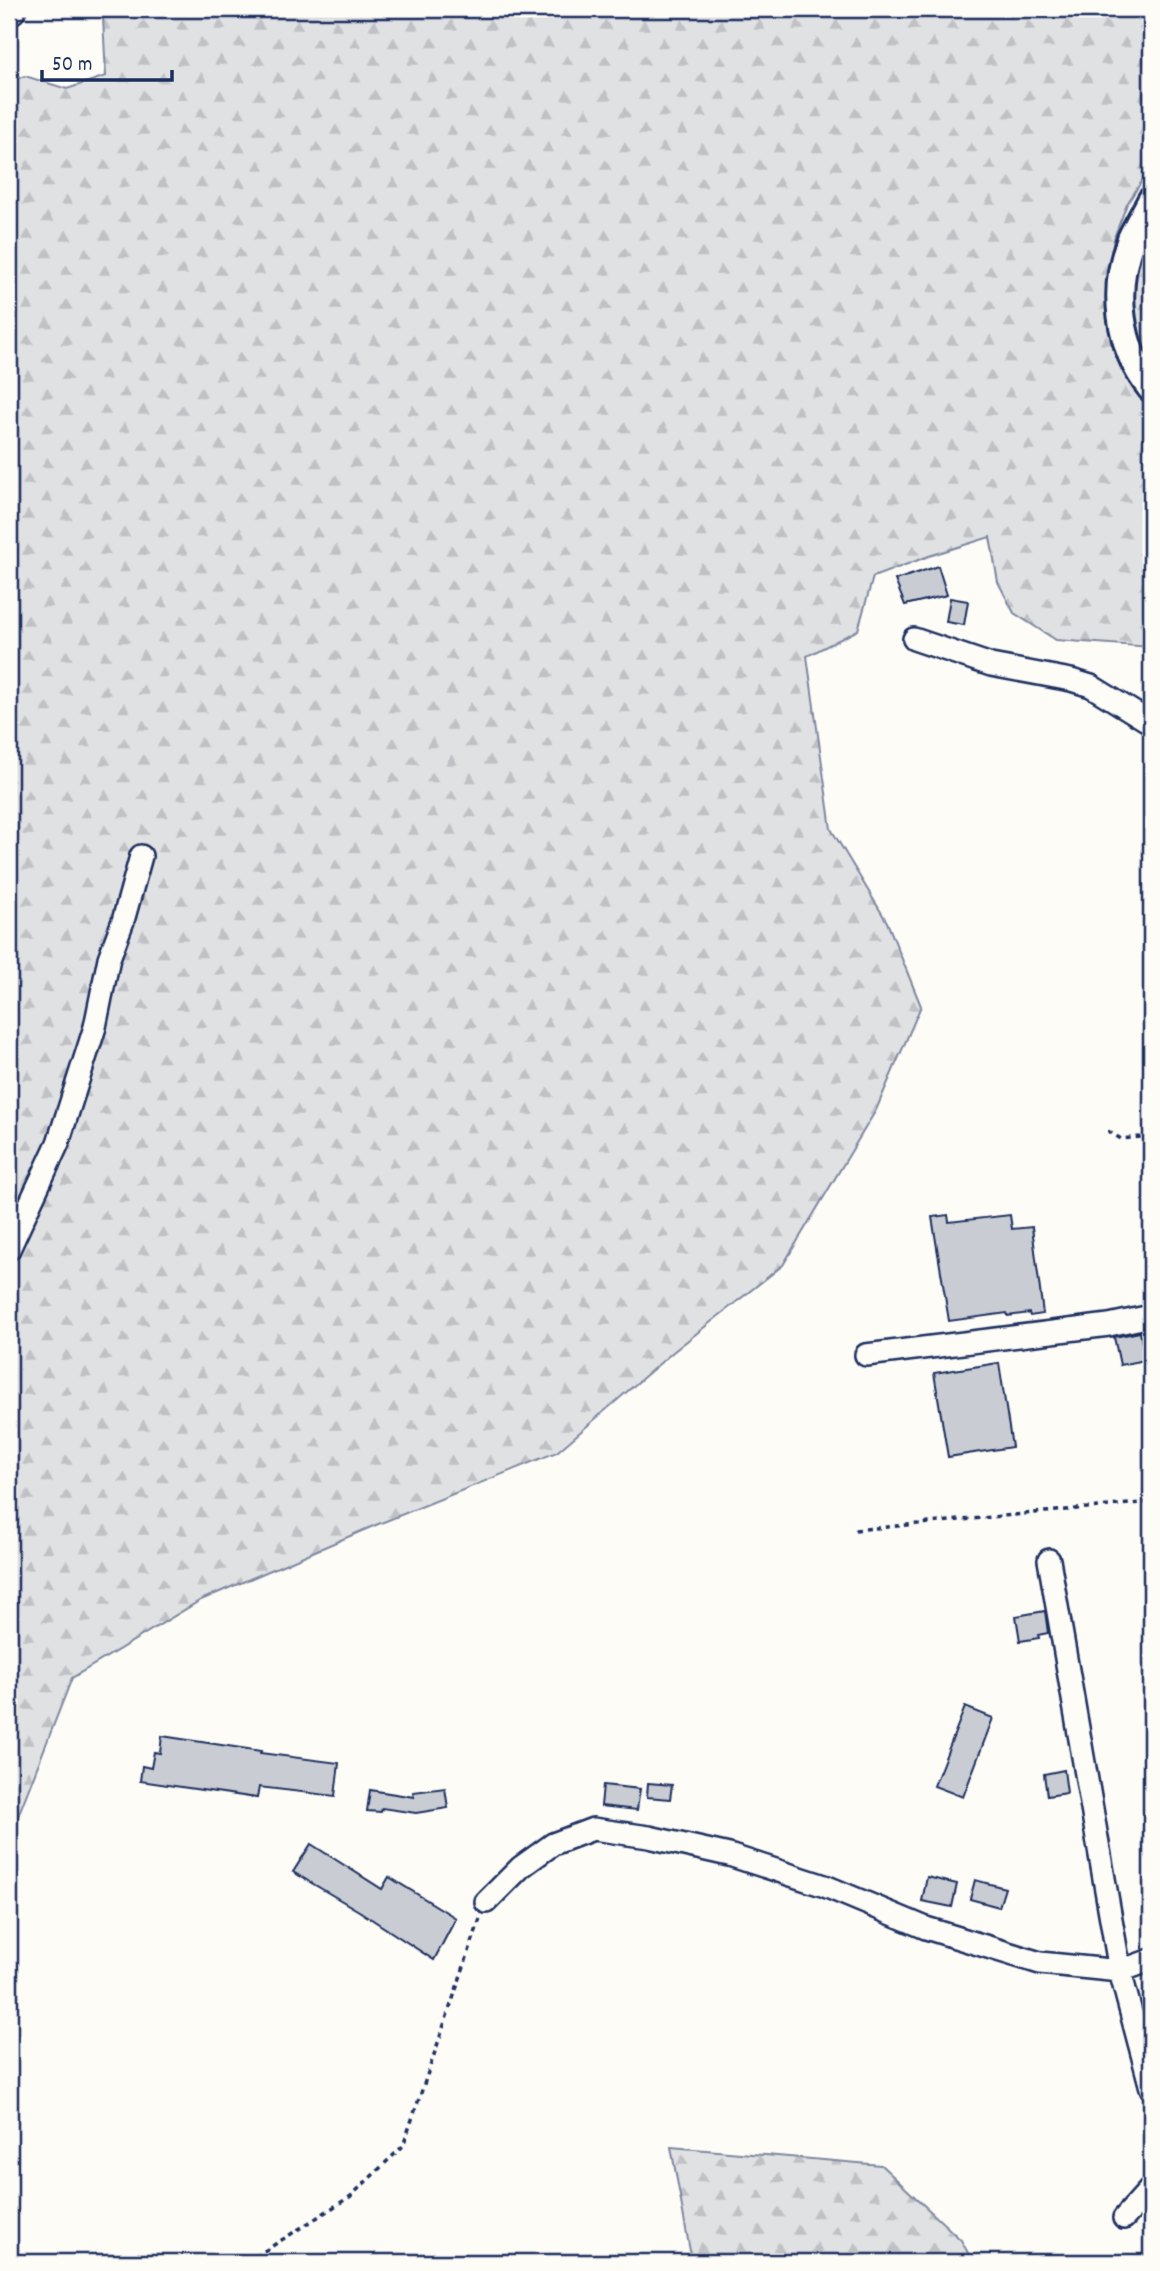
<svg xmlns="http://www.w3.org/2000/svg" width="1160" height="2271" viewBox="0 0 1160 2271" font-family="Dekko,sans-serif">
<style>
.forest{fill:url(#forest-firs);stroke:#7e88a0;stroke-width:2}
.building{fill:#c9ccd3;stroke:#1b2f5e;stroke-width:2}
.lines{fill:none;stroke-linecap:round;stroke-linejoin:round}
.minor-casing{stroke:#1b2f5e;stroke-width:26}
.major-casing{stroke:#1b2f5e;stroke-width:32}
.highway-casing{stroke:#1b2f5e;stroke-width:35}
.path{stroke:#1b2f5e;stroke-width:3.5;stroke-dasharray:5 5;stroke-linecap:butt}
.minor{stroke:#fdfcf7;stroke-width:21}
.major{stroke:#fdfcf7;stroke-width:26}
.highway{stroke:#fdfcf7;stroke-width:30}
</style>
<defs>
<pattern id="forest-firs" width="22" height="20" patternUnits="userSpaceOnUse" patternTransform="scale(1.75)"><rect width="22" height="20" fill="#e0e1e3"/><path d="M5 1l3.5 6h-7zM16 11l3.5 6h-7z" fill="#c0c1c5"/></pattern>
</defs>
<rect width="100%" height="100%" fill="#fdfcf7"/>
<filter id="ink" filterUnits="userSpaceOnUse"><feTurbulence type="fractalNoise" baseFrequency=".0143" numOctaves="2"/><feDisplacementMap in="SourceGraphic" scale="14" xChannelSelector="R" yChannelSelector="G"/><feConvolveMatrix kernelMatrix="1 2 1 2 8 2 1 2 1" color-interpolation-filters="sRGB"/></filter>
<g filter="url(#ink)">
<path class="forest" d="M121 9H1151V167L1127 204 1115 235 1107 273 1106 306 1112 336 1135 386 1151 407V647L1056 640 1014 613 998 582 990 537 929 556 873 577 858 630 807 656 831 829 887 922 921 1006 876 1110 783 1265 673 1352 557 1452 371 1527 201 1600 72 1678 9 1839V81L25 76 67 89 106 76 103 18Z
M1151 223V360C1142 345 1136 326 1134 309 1131 288 1140 241 1151 223Z
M671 2147 881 2165 961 2240 973 2262H692Z"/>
<path class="building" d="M938 566 947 595 905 605 895 580Z
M950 598 968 601 964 625 946 622Z
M948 1215 949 1222 1010 1215 1012 1229 1032 1227 1043 1314 1030 1316 1029 1313 1008 1316 1007 1313 949 1321 932 1217Z
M1140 1332 1145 1360 1120 1365 1114 1337Z
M999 1363 1012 1447 948 1457 934 1373Z
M1045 1611 1048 1633 1038 1635 1039 1638 1020 1641 1016 1616Z
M965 1707 993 1718 963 1797 934 1786Z
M162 1736 261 1751 260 1753 339 1763 335 1796 259 1787 257 1798 140 1781 142 1766 151 1768 154 1752 160 1753Z
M1064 1770 1067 1793 1047 1796 1044 1774Z
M648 1783 672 1785 670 1799 647 1797Z
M603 1785 640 1789 637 1810 601 1806Z
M445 1788 448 1808 416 1813 382 1808 381 1812 367 1811 370 1790 414 1797 413 1792Z
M311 1844 382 1889 389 1877 456 1918 434 1960 359 1911 293 1872Z
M927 1877 957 1884 952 1907 922 1901Z
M975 1880 1005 1888 999 1907 970 1899Z"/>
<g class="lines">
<g class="minor-casing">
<path id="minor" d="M914 639 991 665 1071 680 1091 686 1151 723
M9 1249 58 1143 95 1027 109 958 123 921 141 856
M866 1355 1109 1325 1151 1316
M1049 1560 1120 1971 1151 2088
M486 1902 521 1867 553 1844 593 1829 649 1837 729 1855 825 1886 926 1928 1040 1963 1120 1971 1151 1960
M1124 2218 1151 2188"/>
</g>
<g class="major-casing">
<path id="major" d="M1151 201C1145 213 1137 226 1131 239 1112 288 1118 347 1151 388"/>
</g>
<g class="highway-casing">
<path id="highway" d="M9 9H10"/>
</g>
<path class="path" d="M1108 1131 1121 1139 1151 1136
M855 1530 1151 1502
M247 2262 351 2196 403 2146 480 1919"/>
<use href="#minor" class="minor"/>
<use href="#major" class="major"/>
<use href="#highway" class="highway"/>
</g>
</g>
<rect width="1160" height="2271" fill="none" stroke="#fdfcf7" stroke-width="35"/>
<rect x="18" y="18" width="1125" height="2236" fill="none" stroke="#1b2f5e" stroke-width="2.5" filter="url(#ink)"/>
<path d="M42 70v10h130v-10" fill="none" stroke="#1b2f5e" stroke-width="3.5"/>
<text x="52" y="70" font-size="21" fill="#1b2f5e" stroke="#fdfcf7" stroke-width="5" paint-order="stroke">50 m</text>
</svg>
